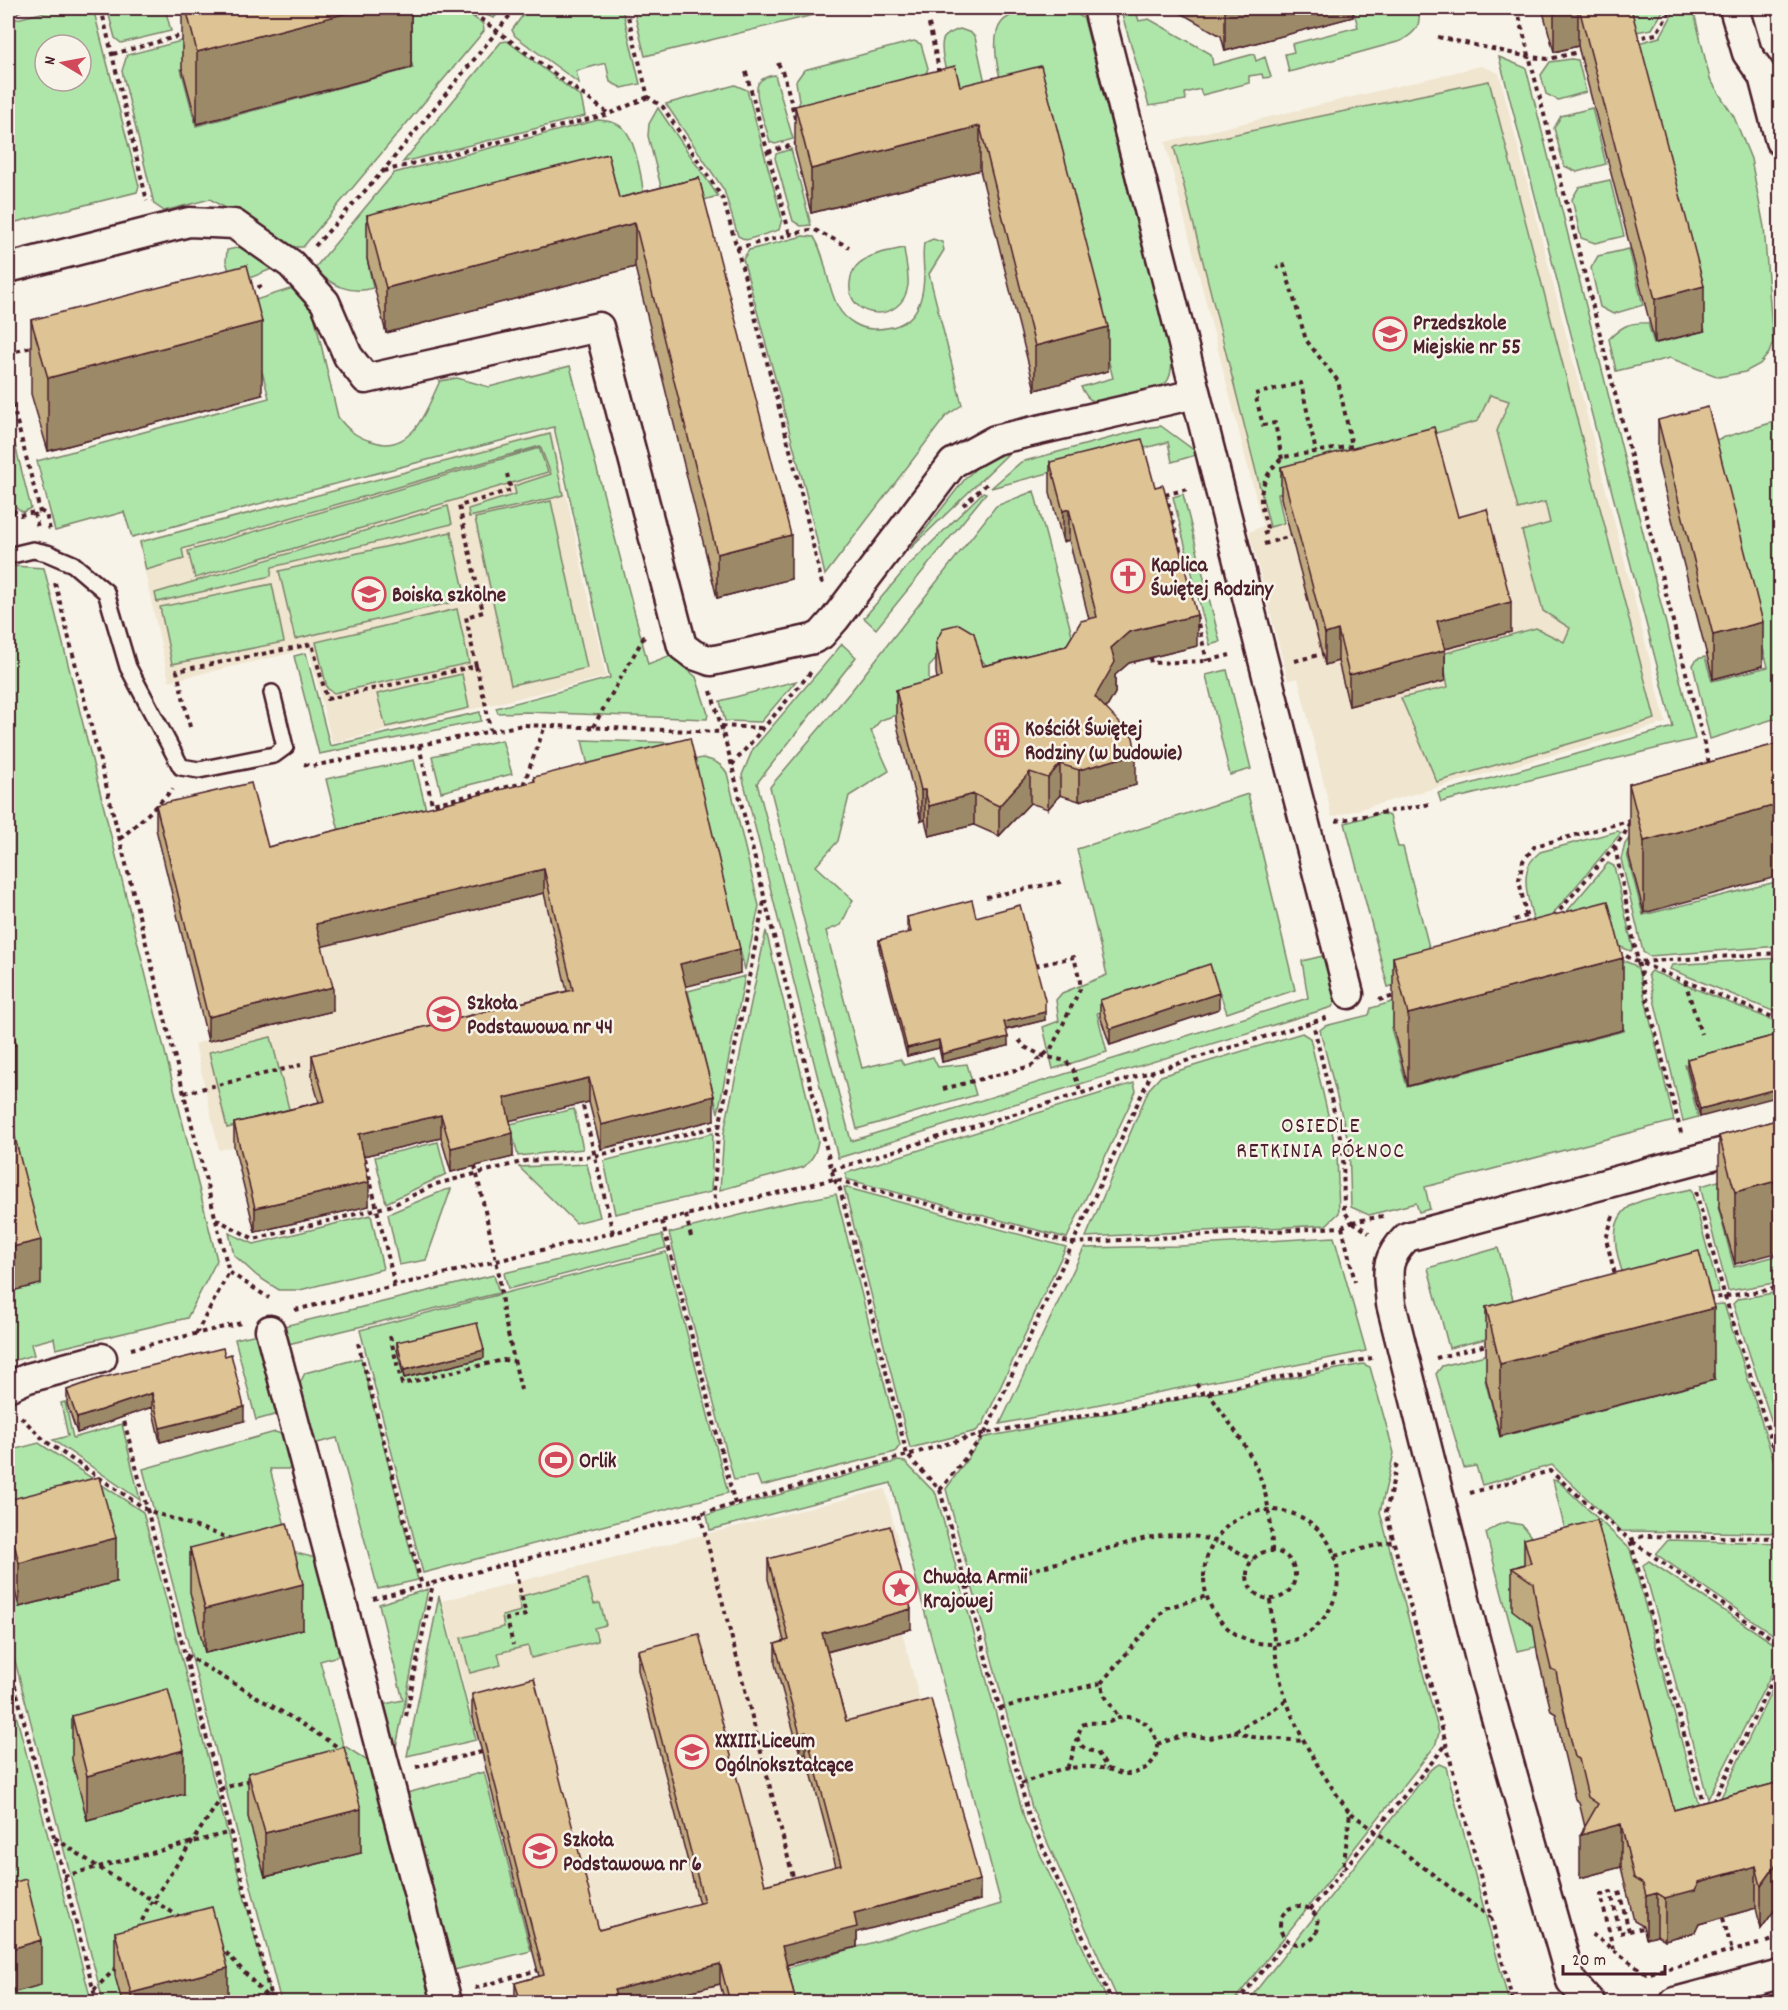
<svg xmlns="http://www.w3.org/2000/svg" width="1788" height="2010" viewBox="0 0 1788 2010" font-family="Dekko,sans-serif">
<style>
.built{fill:#f0e5cf}
.green{fill:#aee6aa;stroke:#7c826a;stroke-width:1.5;fill-rule:evenodd}
.lines{fill:none;stroke-linecap:round;stroke-linejoin:round}
.lane-casing{stroke:#4a1f2b;stroke-width:20}
.street-casing{stroke:#4a1f2b;stroke-width:33}
.path{stroke:#4a1f2b;stroke-width:4;stroke-dasharray:4.5 4.5;stroke-linecap:butt}
.lane{stroke:#f7f3e8;stroke-width:15}
.street{stroke:#f7f3e8;stroke-width:28}
.wall{fill:#bfa97f;stroke:#4a1f2b;stroke-width:1.5}
.shaded-wall{fill:#9b8968;stroke:#4a1f2b;stroke-width:1.5}
.building{fill:#dec494;stroke:#4a1f2b;stroke-width:1.5}
.labels{text-anchor:middle;stroke-width:5;stroke-linejoin:round;paint-order:stroke}
.poi-label{font-size:21px;font-weight:bold;fill:#4a1f2b;stroke:#f7f3e8;text-anchor:start}
.neighbourhood-label{font-size:22px;letter-spacing:1.5px;fill:#4a1f2b;stroke:#f7f3e8}
</style>
<rect width="100%" height="100%" fill="#f7f3e8"/>
<filter id="ink" filterUnits="userSpaceOnUse"><feTurbulence type="fractalNoise" baseFrequency=".0167" numOctaves="2"/><feDisplacementMap in="SourceGraphic" scale="12" xChannelSelector="R" yChannelSelector="G"/><feConvolveMatrix kernelMatrix="1 2 1 2 8 2 1 2 1" color-interpolation-filters="sRGB"/></filter>
<g filter="url(#ink)">
<path class="built" d="M1481 66 1499 73 1666 723 1332 817 1298 678 1288 680 1249 532 1263 526 1165 142Z
M552 431 606 677 332 743 309 649 169 681 138 541Z
M690 761 740 973 680 988 589 1102 505 1122 513 1157 451 1172 440 1138 359 1157 369 1206 255 1232 234 1147 219 1150 195 1044 208 1040 267 870Z
M885 1489 899 1545 891 1546 911 1630 902 1632 925 1720 854 1933 857 1947 782 1966 792 2002H517L544 1995 442 1601Z"/>
<path class="green" d="M62 8H93L139 186 137 192 8 224V21ZM45 45H81V81H45Z
M107 8H165L171 31 121 43 115 38Z
M346 8H460L483 24 484 31 303 247H289L210 199 164 211 154 204 122 71 127 55 224 30 230 54 181 69 196 126 413 68 398 9Z
M476 8H502L494 18 486 15Z
M528 8H622L640 84 622 88 610 82 606 63 576 71 579 83 515 36 512 30Z
M633 8H842L645 56Z
M1042 8H1068L1084 19 1172 362C1171 370 1171 378 1165 384 1159 390 1105 404 1098 402 1088 401 1086 395 1081 387L1113 378 1043 108 1009 115C1004 93 986 40 1002 22 1011 12 1031 10 1042 8Z
M1120 8H1135L1139 21 1149 19 1211 54 1213 65 1254 54 1256 61 1265 57 1271 77 1263 78 1262 74 1249 76V83L1202 95 1200 89 1185 93 1186 100 1149 106Z
M1353 8H1418C1422 26 1416 32 1401 41L1289 72 1285 54 1294 52 1292 44 1358 27Z
M1600 8H1665L1652 29 1609 37Z
M1676 8H1693L1710 79 1734 117 1751 159 1764 227 1773 342 1769 353 1760 364 1745 372 1719 377 1670 358 1616 371 1609 339C1622 326 1629 322 1648 323L1654 344 1705 331 1631 45 1660 37Z
M960 29 971 33 975 37 987 92 954 100C951 87 937 49 944 38 948 33 954 31 960 29Z
M507 41 581 97 585 116 403 162 501 42Z
M914 41 921 44 928 68 923 83 800 108 796 81 804 70Z
M1499 57 1526 68 1695 739 1441 802 1438 793 1673 727Z
M1571 59 1578 60 1586 92 1558 100 1546 94 1541 75 1550 62Z
M775 75 793 139 775 144 770 142C767 129 753 95 758 84 762 77 769 76 775 75Z
M1489 81 1655 719 1437 782 1401 698 1448 687 1442 654 1536 628 1564 642 1570 628 1543 611 1522 531 1550 523 1545 502 1518 509 1497 431 1509 401 1490 395 1478 421 1352 457 1355 473 1278 494 1284 523 1270 527 1174 147Z
M735 85 747 90 782 219 779 230 746 240 738 236 724 190 666 104Z
M658 108 718 196 667 210 648 136 649 124Z
M1592 108 1606 164 1577 172 1564 166 1554 128 1561 116Z
M598 120C609 121 617 122 625 130 636 143 645 188 643 205L609 196 367 258 373 288C349 295 332 285 314 269L394 173Z
M791 149 811 225 801 226 793 221 775 158 776 154Z
M1610 180 1624 236 1595 243 1581 238 1572 199 1579 187Z
M803 236 814 237C827 258 826 285 838 307 845 320 861 330 876 329 911 328 923 310 924 275 924 264 922 255 924 243L933 239 942 242 944 250 929 274 962 405 946 416 825 575 805 489 743 259 749 250Z
M251 245 274 268 233 285 226 261 227 250Z
M904 248C905 259 909 273 908 285 903 325 846 320 850 283 851 273 855 265 864 260 876 252 891 251 904 248Z
M1629 249 1643 305 1613 314 1600 307 1591 268 1598 256Z
M296 287 311 302 338 417C347 429 356 437 371 441 375 442 381 444 385 444 417 444 428 405 440 381L457 378 489 387 570 366 648 664 671 655 696 677 708 714 707 719 527 712 498 713 496 708 610 678 554 427 132 537 124 512 55 531 37 461 269 398 251 329 193 320Z
M8 417 31 508 23 512 8 502Z
M1774 422 1780 431V717L1710 739 1693 665 1697 659 1705 657 1712 681 1768 667 1709 442Z
M1161 426 1195 451 1196 455 1172 462 1168 442 991 488 1021 462 1151 427Z
M550 434 563 495 553 498 469 517 468 509 516 494 514 486 551 474 540 446 182 549 184 559 146 570 140 542Z
M539 448 548 472 195 578 188 551Z
M1009 453 910 549 965 479 977 467 996 457Z
M1034 491 1075 646 995 677 979 656 941 654 929 667V681L943 700 881 720 871 731 889 771 849 796 838 841 816 866 853 900 841 925 826 931 862 1068 900 1059 904 1065 933 1057 938 1067 967 1064 976 1095 857 1129 770 787 852 690 996 506Z
M983 492 986 493 876 629 864 618 907 567Z
M1183 494 1220 642 1210 645 1173 497Z
M551 501 587 668 511 685 475 518Z
M448 506 452 524 272 567 271 576 157 602 155 593Z
M451 532 466 599 295 639 279 571Z
M13 566 44 568 217 1260 187 1318 56 1349 54 1338 31 1344 34 1355 8 1362V567Z
M272 584 284 642 172 664 160 607Z
M457 609 469 663 334 693 327 688 316 642Z
M842 644 856 657 757 783 851 1141 1308 998 1302 961 1327 955 1337 998 1332 1007 838 1158 742 775 753 749Z
M306 653 330 746 480 712 481 721 319 754 294 656Z
M1227 670 1251 769 1230 775 1206 675Z
M462 674 469 708 386 727 377 694Z
M796 681 761 722 725 721 720 701Z
M502 740 512 774 441 792 432 756Z
M582 740 683 743 590 774Z
M702 758C713 760 721 763 727 773L759 906 745 970 694 760Z
M414 760 431 830 342 843 326 779Z
M1248 794 1295 990 1227 1013 1213 974 1097 1013 1107 1052 1053 1069 1043 1027 1059 1021 1056 1000 1062 993 1107 975 1077 849Z
M1381 813 1390 816 1398 847H1403L1436 974 1388 987 1345 823Z
M1635 830 1676 842 1627 854 1643 915 1780 881V946L1649 956 1643 952 1621 859 1625 844Z
M1618 831 1621 833 1541 928H1535C1532 911 1523 889 1527 871 1528 863 1534 857 1540 852Z
M1608 863 1614 866 1633 948 1631 951 1613 944 1540 943Z
M766 931 818 1141C816 1152 813 1159 804 1167L720 1190 724 1132Z
M1612 956 1634 965 1638 969 1674 1121 1425 1187 1430 1209 1419 1212 1416 1203 1369 1215 1351 1207 1349 1144 1320 1030 1325 1026 1369 1015 1371 1008 1430 991 1441 1015 1391 1028 1407 1087 1494 1065 1492 1057 1536 1046 1538 1053 1624 1031 1609 973Z
M1780 958V1014L1670 969 1672 965Z
M1651 971 1780 1023V1040L1685 1065 1698 1117 1683 1121 1648 974Z
M745 976 718 1113 688 991Z
M1302 1033 1310 1038 1337 1153 1339 1213 1326 1225 1086 1237 1149 1089 1161 1076Z
M271 1037 290 1113 227 1128 209 1052Z
M1134 1083 1136 1091 1067 1238 846 1179V1173Z
M574 1109 583 1149 518 1156 510 1124Z
M713 1133 711 1192 615 1214 604 1161Z
M438 1142 446 1174 386 1203 375 1157Z
M587 1164 600 1217 576 1223 519 1167Z
M1762 1168 1769 1193 1718 1207 1734 1267 1780 1255V1282L1728 1291 1701 1190V1186Z
M844 1187 1066 1247 983 1424 976 1431 910 1448Z
M451 1189 426 1260 399 1265 388 1214 445 1190Z
M1691 1189 1719 1292 1631 1299C1622 1268 1596 1216 1641 1201 1657 1196 1674 1193 1691 1189Z
M836 1194 900 1445 895 1452 761 1486 757 1476 734 1480 669 1233 780 1205Z
M371 1215 383 1269 300 1290H279L257 1276 234 1255 229 1233 254 1244Z
M662 1235 666 1248 508 1289 504 1273Z
M1334 1237 1366 1351 1000 1424 1084 1248 1180 1246Z
M1498 1248 1522 1330 1449 1348 1428 1268Z
M666 1252 728 1493 423 1573 360 1330Z
M494 1275 499 1293 288 1344 284 1326Z
M1780 1292V1447L1733 1304 1738 1299Z
M1724 1304 1780 1480V1533L1621 1531 1552 1465 1482 1485 1476 1466 1464 1468 1436 1374 1442 1366 1525 1345 1532 1367 1485 1380 1500 1437 1715 1380 1700 1323 1646 1309Z
M262 1333 282 1413 256 1420 235 1339Z
M361 1358 418 1580 378 1589 337 1438 313 1444 298 1387 305 1373Z
M1363 1364 1370 1367 1394 1453 1380 1512 1439 1733 1435 1746 1233 2002H1119L1032 1808 946 1489 982 1438 986 1437Z
M65 1402 73 1438 122 1424 140 1500 53 1440 68 1436 61 1403Z
M275 1432 288 1436 296 1469H270L292 1552 320 1559 345 1654 320 1661 343 1745 374 1765 436 2002H281L143 1469Z
M39 1443 143 1512 272 2002H102L103 2001 8 1634V1451Z
M898 1461 905 1462 936 1494 1025 1821 1108 2002H793L784 1969 1001 1904 891 1483 710 1530 707 1515Z
M1553 1480 1558 1481 1630 1549 1698 1803 1675 1853 1574 1568Z
M1506 1522 1522 1525 1536 1543 1525 1612 1528 1623 1532 1625 1535 1624 1541 1646 1517 1651 1486 1533 1496 1526Z
M1668 1540 1780 1543V1639L1656 1554Z
M1649 1561 1779 1647 1780 1657 1708 1799 1643 1565Z
M587 1579 594 1604 600 1603 606 1625 594 1628 598 1641 531 1658 528 1646 498 1653 501 1665 470 1673 461 1638 504 1627 502 1616 521 1611 518 1597Z
M428 1589 394 1757 381 1705 403 1700 379 1604Z
M439 1596 476 1740 407 1756Z
M1780 1673V1791L1716 1808Z
M8 1684 90 1996 86 2002H8Z
M1439 1764 1446 1767 1509 2002H1247L1431 1769Z
M484 1772 531 1951 450 1971 407 1793Z"/>
<g class="lines">
<g class="lane-casing">
<path id="lane" d="M8 556 33 550 47 553 73 564 106 592 128 667 181 767 199 770 274 755 285 747 272 693"/>
</g>
<g class="street-casing">
<path id="street" d="M1098 8 1294 782 1349 994
M1735 12 1747 53 1763 76 1780 141
M8 268 189 222 234 224 291 264 325 302 348 356 366 379 599 327 682 646 694 655 711 661 813 639 821 635 835 619 953 463 995 440 1195 394
M270 1330 447 2002
M8 1387 28 1378 102 1358
M1590 2002 1571 1981 1484 1675 1391 1304C1388 1272 1383 1261 1407 1237L1780 1137
M1675 2002 1780 1974"/>
</g>
<path class="path" d="M101 8 147 201
M466 8 609 114
M626 8 648 97 663 107 723 199 737 248 813 229 849 247
M961 8 964 15
M1517 8 1710 767
M8 13 28 8
M929 24 938 65V75
M1438 37 1529 57 1549 59 1583 51
M1634 39 1656 34 1672 8
M113 54 187 34
M778 63 785 78 796 122
M746 72 790 235
M768 152 796 144 798 142
M384 171 609 114 648 97
M315 246 383 171 516 8
M737 248 799 484 822 584
M249 290 265 285
M8 353 36 346
M8 387 40 511 20 515 8 507
M1282 459 1275 423 1263 425 1255 394 1301 383 1316 452
M1166 494 1183 561
M1165 495 1187 489
M963 505 989 482
M40 511 46 514 50 530
M34 513 38 527
M1263 534 1268 532C1266 522 1261 510 1261 499 1261 483 1271 466 1284 457L1352 446 1338 381 1306 340 1284 265 1276 268
M1264 544 1291 536
M55 583 229 1272 269 1298
M480 600 492 597
M1196 615 1207 661
M1150 658 1151 663 1207 661 1230 655
M1295 661 1322 654
M476 666 486 706 490 730
M711 691 729 754 834 1179 840 1189 907 1455 940 1490 1029 1816 1112 2002
M721 726 762 728
M190 727 177 671 312 644 327 699 476 666 466 617 483 612 459 506 511 490 507 474
M593 727 644 637 648 636
M419 745 432 804 524 783 545 726
M304 764 312 766 523 725 723 732
M732 765 811 672
M1336 821 1430 804
M120 839 150 812 173 789
M1615 847 1638 962
M986 897 1065 881
M1554 917 1624 835 1630 821
M1514 920 1526 916
M1528 925 1519 880 1523 861 1535 846 1632 820
M1618 952 1638 962 1780 1020
M1685 981 1701 1034
M1379 1000 1395 996
M1019 1040 1025 1047 1043 1056 1066 1061 1073 1069 1081 1093
M943 1089 1031 1066 1051 1049 1080 989V981L1074 957 1035 966
M184 1093 301 1065
M583 1106 613 1233
M1681 1133 1638 962 1780 953
M365 1158 395 1286
M475 1166 499 1274 503 1312 521 1390
M832 1170 1329 1017
M1696 1192 1725 1297 1780 1467
M716 1208 714 1190 718 1133 764 902
M686 1215 691 1237
M1613 1216 1606 1239 1616 1278
M216 1219 254 1239 393 1205 436 1184 525 1161 595 1156 719 1126
M662 1221 735 1504
M1352 1222 1383 1216
M1353 1222 1369 1233
M1342 1227 1355 1282
M1708 1299 1780 1288
M295 1310 834 1179 1072 1243 1342 1227 1352 1222 1344 1211 1343 1149 1313 1023
M196 1334 229 1272
M390 1336 402 1384 503 1360 514 1361
M358 1343 422 1586
M131 1349 241 1323
M1436 1358 1490 1344
M1196 1384 1203 1393
M1208 1392C1222 1413 1238 1433 1250 1455 1266 1484 1272 1518 1272 1551
M122 1413 220 1789 272 2002
M21 1417 45 1441 147 1510 235 1540
M1397 1464 1386 1512 1513 2002
M940 1490 985 1433 1152 1072
M1470 1493 1550 1471 1630 1540 1644 1536 1780 1538
M1204 1577a67 67 0 1 1 134 0a67 67 0 1 1-134 0Z
M700 1514 794 1881
M1247 1575a24 24 0 1 1 48 0a24 24 0 1 1-48 0Z
M1335 1556 1393 1541
M513 1562 526 1615 507 1619 513 1645
M967 1588 1146 1538C1192 1531 1213 1537 1253 1560
M373 1599 433 1583
M1270 1600C1273 1626 1274 1652 1280 1678 1292 1728 1320 1772 1350 1813L1343 1870
M186 1655 299 1722 344 1751
M8 1659 96 2000 95 2002
M1101 1683 1166 1608 1207 1596
M1000 1708 1101 1683 1105 1696 1119 1718
M406 1716 433 1583 700 1514 985 1433 1151 1404 1372 1358
M1234 1732 1253 1737 1304 1741
M1157 1744 1185 1735 1210 1738 1233 1732 1275 1709 1287 1700
M416 1767 482 1752
M1067 1768 1071 1760 1077 1738
M1021 1784C1036 1778 1053 1770 1069 1768 1079 1767 1091 1766 1101 1768 1108 1768 1113 1771 1119 1773 1135 1777 1156 1767 1157 1749 1158 1732 1144 1716 1126 1717 1119 1717 1115 1720 1109 1722 1099 1725 1092 1720 1082 1725L1077 1737C1081 1748 1086 1750 1097 1752L1108 1769
M220 1789 251 1780
M1713 1802 1780 1665
M1704 1806 1630 1540 1780 1644
M1351 1813 1491 1918
M55 1838 98 1867 180 1917
M64 1876 231 1832
M1280 1925a19 19 0 1 1 38 0a19 19 0 1 1-38 0Z
M1310 1910 1446 1745
M1723 1918 1732 1951
M138 1929 149 1906 222 1797
M1629 1931 1643 1928
M1592 1934 1646 1974 1759 1944
M1767 1942 1780 1938
M220 1946 270 2000
M1613 1949 1601 1895 1611 1892 1620 1933 1629 1931 1619 1891
M475 1988 538 1970
M94 1990 117 1967
M1237 2002 1287 1940"/>
<use href="#lane" class="lane"/>
<use href="#street" class="street"/>
</g>
<path class="wall" d="M182 8H411V68L197 124 182 68Z
M1172 8H1353V17L1225 51 1221 36Z
M1542 8H1631L1704 331 1655 343 1578 46 1554 52Z
M960 86 1108 371 1035 390 980 170 811 213 795 150V106Z
M699 178 791 579 717 598 635 267 386 333 367 259V215L619 198Z
M31 320 262 395 48 451 31 394Z
M1658 420 1763 666 1713 679 1658 464Z
M1050 462 1197 646 1129 663 1115 675V693L1106 709 1136 785 1079 801 1060 795 1048 809 1030 803 999 836 974 825 929 836 925 820 921 821 896 721V690L937 679 936 672V642L983 666 1066 646 1089 619 1069 540 1063 542 1050 493Z
M1281 467 1458 517 1511 632 1445 649V681L1349 706 1338 661 1325 665 1281 498Z
M1780 743 1644 913 1629 856V784Z
M534 777 740 973 685 986 714 1120 601 1149 589 1102 510 1120 513 1157 475 1166 451 1172 441 1138 363 1156 369 1206 255 1232 234 1146V1123L319 1102 312 1078V1055L567 991 544 893 322 946 333 1011 208 1041 156 829V805L268 847 534 782Z
M907 917H976L1045 1020 1006 1030 1008 1046 942 1062 939 1048 907 1056 879 948V940L909 933 907 926Z
M1393 957 1623 1030 1408 1086 1393 1029Z
M1100 1000 1219 1009 1110 1045 1100 1016Z
M1780 1034 1700 1117 1687 1067V1059Z
M1780 1119 1735 1264 1719 1208V1136Z
M1486 1307 1714 1380 1500 1436 1486 1380Z
M397 1342 484 1358 404 1378 397 1350Z
M101 1378 244 1421 160 1442 152 1407 77 1433 67 1404V1390Z
M8 1500 116 1582 19 1607 8 1563Z
M1524 1539 1674 1810 1780 1782 1776 1908 1761 1929 1756 1908 1699 1924 1695 1932 1665 1940 1657 1935 1646 1938 1643 1926 1634 1921 1621 1867 1580 1878 1585 1827 1579 1802 1575 1799 1562 1745 1556 1714 1551 1711 1538 1657 1533 1626 1512 1610V1568L1524 1564Z
M190 1548 303 1629 205 1653 190 1592Z
M768 1559 911 1629 827 1652 846 1721 980 1900 857 1932V1947L787 1965 796 2002H725L720 1984 647 2002H515V1983L539 1976 472 1714V1694L599 1930 699 1904 638 1670V1650L765 1885 836 1867 806 1753 800 1754 775 1664V1644L784 1641 768 1579Z
M72 1716 184 1794 87 1820 72 1760Z
M248 1773 361 1853 265 1877 248 1817Z
M115 1932 228 2002H122L115 1976Z"/>
<path class="shaded-wall" d="M366 8H411V68L197 124V52Z
M1225 8H1353V17L1225 51Z
M1554 8H1578V46L1554 52Z
M980 126V170L811 213V169Z
M635 223V267L386 333V288Z
M1704 286V331L1655 343V299Z
M262 322V395L48 451V378Z
M1108 327V371L1035 390V346Z
M1069 509V540L1063 542V511Z
M791 535V579L717 598V554Z
M1511 602V632L1437 651V621Z
M1197 615V646L1129 663 1115 675V693L1095 728V697L1111 648 1129 632Z
M1763 622V666L1713 679V635Z
M1338 630V661L1325 665V634Z
M1445 650V681L1349 706V675Z
M1136 754V785L1079 801V770Z
M1060 764V795L1048 809V778Z
M1030 772V803L999 836V806Z
M921 790H925V820L921 821Z
M974 794V825L929 836V806Z
M1780 804V876L1644 913V841Z
M544 869V893L316 948V924Z
M740 949V973L680 988V964Z
M1623 958V1030L1408 1086V1014Z
M333 987V1011L208 1041V1017Z
M1219 993V1009L1110 1045V1029Z
M1045 1012V1020L1004 1030V1022Z
M1008 1037V1046L942 1062V1054Z
M939 1040V1048L907 1056V1048Z
M16 1044V1088L8 1091V1047Z
M589 1078V1102L504 1122V1098Z
M1780 1088V1096L1700 1117V1109Z
M714 1096V1120L601 1149V1125Z
M441 1115V1138L359 1157V1134Z
M513 1133V1157L451 1172V1148Z
M1780 1180V1252L1735 1264V1192Z
M369 1182V1206L255 1232V1208Z
M41 1240V1284L8 1292V1248Z
M1714 1308V1380L1500 1436V1364Z
M484 1350V1358L404 1378V1370Z
M152 1393V1407L77 1433V1418Z
M244 1407V1421L160 1442V1428Z
M116 1538V1582L19 1607V1563Z
M303 1584V1629L205 1653V1609Z
M911 1609V1629L822 1653V1633Z
M806 1732V1753L800 1754V1734Z
M184 1750V1794L87 1820V1776Z
M361 1809V1853L265 1877V1833Z
M1621 1824V1867L1580 1878V1835Z
M1780 1864V1907L1776 1908 1761 1929V1886L1776 1865Z
M1756 1866V1908L1699 1924 1695 1932 1665 1940V1898L1699 1882Z
M980 1880V1900L857 1932V1947L782 1966V1946L854 1913Z
M1657 1893V1935L1646 1938V1896Z
M41 1940V1985L8 1994V1950Z
M720 1964V1984L647 2002H614V1990Z
M228 1968V2002H131V1993Z"/>
<path class="building" d="M186 8H366L197 52Z
M1579 8H1631L1704 286 1655 299Z
M955 66 960 86 1041 66 1108 327 1035 346 980 126 811 169 795 106Z
M608 154 619 198 699 178 791 535 717 554 635 223 386 288 367 215Z
M247 265 262 322 48 378 31 320Z
M1708 407 1763 622 1713 635 1658 420Z
M1434 427 1458 517 1487 509 1511 602 1437 621 1445 650 1349 675 1338 630 1325 634 1281 467Z
M1142 439 1155 487 1163 485 1197 615 1129 632 1111 648 1115 662 1095 697 1133 737 1136 754 1079 770 1060 764 1048 778 1030 772 999 806 974 794 929 806 925 790H921L896 690 942 677 936 642 943 628 959 624 974 633 983 666 1066 646 1081 621 1097 617 1069 509 1063 511 1050 462Z
M690 738 740 949 680 964 714 1096 601 1125 589 1078 504 1098 513 1133 475 1142 451 1148 441 1115 359 1134 369 1182 255 1208 234 1123 325 1101 312 1055 573 990 544 869 316 924 333 987 208 1017 156 805 251 783 268 847 535 781 534 777Z
M1780 743V804L1644 841 1629 784Z
M972 900 976 917 1020 905 1045 1000V1012L1004 1022 1008 1037 942 1054 939 1040 907 1048 879 940 911 932 907 917Z
M1608 901 1623 958 1408 1014 1393 957Z
M1210 964 1219 993 1110 1029 1100 1000Z
M8 1010 16 1044 8 1047Z
M1780 1034V1088L1700 1109 1687 1059Z
M8 1110 41 1240 8 1248Z
M1780 1119V1180L1735 1192 1719 1136Z
M1699 1251 1714 1308 1500 1364 1486 1307Z
M477 1323 484 1350 404 1370 397 1342Z
M223 1348 225 1356 231 1354 244 1407 160 1428 152 1393 77 1418 67 1390 101 1378Z
M99 1477 116 1538 19 1563 8 1519V1500Z
M1597 1520 1674 1810 1780 1782V1864L1776 1865 1761 1886 1756 1866 1699 1882 1695 1890 1665 1898 1657 1893 1646 1896 1643 1884 1634 1878 1621 1824 1580 1835 1598 1804 1588 1797 1579 1759 1575 1757 1562 1702 1556 1671 1551 1669 1538 1614 1533 1583 1512 1568 1531 1563 1524 1539Z
M287 1523 303 1584 205 1609 190 1548Z
M890 1526 911 1609 822 1633 846 1721 931 1699 980 1880 854 1913 857 1927 782 1946 796 2002H730L720 1964 614 1990 618 2002H521L515 1983 544 1975 472 1694 534 1678 599 1930 704 1902 638 1650 699 1634 765 1885 841 1865 806 1732 800 1734 775 1644 789 1640 768 1559Z
M168 1689 184 1750 87 1776 72 1716Z
M344 1747 361 1809 265 1833 248 1773Z
M26 1879 41 1940 8 1950V1884Z
M212 1907 228 1968 131 1993 115 1932Z"/>
</g>
<defs>
<g id="school-ring" transform="scale(1.725)"><circle r="9.5" fill="#f7f3e8" stroke="#d1495b" stroke-width="1.5"/><path d="M0-5L7-2L0 1L-7-2ZM-4 1L0 2.5L4 1V4Q0 6-4 4Z" fill="#d1495b"/></g>
<g id="church-ring" transform="scale(1.725)"><circle r="9.5" fill="#f7f3e8" stroke="#d1495b" stroke-width="1.5"/><path d="M-1.2-6h2.4v3.5h3.3v2.4h-3.3V6h-2.4V-.1h-3.3v-2.4h3.3Z" fill="#d1495b"/></g>
<g id="building-ring" transform="scale(1.725)"><circle r="9.5" fill="#f7f3e8" stroke="#d1495b" stroke-width="1.5"/><path d="M-4-6H4V6H1V3H-1V6H-4ZM-2.5-4.3h1.7v1.8h-1.7ZM.8-4.3h1.7v1.8H.8ZM-2.5-1h1.7V.8h-1.7ZM.8-1h1.7V.8H.8Z" fill="#d1495b"/></g>
<g id="stadium-ring" transform="scale(1.725)"><circle r="9.5" fill="#f7f3e8" stroke="#d1495b" stroke-width="1.5"/><path d="M0-5a6.5 5 0 1 0 0 10a6.5 5 0 1 0 0-10ZM-3.5-1.8h7v3.6h-7Z" fill="#d1495b"/></g>
<g id="sight-ring" transform="scale(1.725)"><circle r="9.5" fill="#f7f3e8" stroke="#d1495b" stroke-width="1.5"/><path d="M0-6L1.8-2.2L6-1.7L2.9 1.2L3.7 5.4L0 3.3L-3.7 5.4L-2.9 1.2L-6-1.7L-1.8-2.2Z" fill="#d1495b"/></g>
</defs>
<g fill-rule="evenodd">
<use href="#school-ring" x="1390" y="334"/>
<use href="#church-ring" x="1128" y="576"/>
<use href="#school-ring" x="369" y="594"/>
<use href="#building-ring" x="1002" y="740"/>
<use href="#school-ring" x="444" y="1014"/>
<use href="#stadium-ring" x="556" y="1460"/>
<use href="#sight-ring" x="900" y="1588"/>
<use href="#school-ring" x="692" y="1752"/>
<use href="#school-ring" x="540" y="1851"/>
</g>
<g class="labels">
<g class="poi-label">
<text x="1413" y="329">Przedszkole<tspan x="1413" dy="24">Miejskie nr 55</tspan></text>
<text x="1151" y="571">Kaplica<tspan x="1151" dy="24">Świętej Rodziny</tspan></text>
<text x="392" y="601">Boiska szkolne</text>
<text x="1025" y="735">Kościół Świętej<tspan x="1025" dy="24">Rodziny (w budowie)</tspan></text>
<text x="467" y="1009">Szkoła<tspan x="467" dy="24">Podstawowa nr 44</tspan></text>
<text x="579" y="1467">Orlik</text>
<text x="923" y="1583">Chwała Armii<tspan x="923" dy="24">Krajowej</tspan></text>
<text x="715" y="1747">XXXIII Liceum<tspan x="715" dy="24">Ogólnokształcące</tspan></text>
<text x="563" y="1846">Szkoła<tspan x="563" dy="24">Podstawowa nr 6</tspan></text>
</g>
<g class="neighbourhood-label">
<text x="1321" y="1132">OSIEDLE<tspan x="1321" dy="25">RETKINIA PÓŁNOC</tspan></text>
</g>
</g>
<rect width="1788" height="2010" fill="none" stroke="#f7f3e8" stroke-width="30"/>
<rect x="15" y="15" width="1758" height="1980" fill="none" stroke="#4a1f2b" stroke-width="2" filter="url(#ink)"/>
<g transform="translate(63 63) rotate(280)"><circle r="28" fill="#f7f3e8" stroke="#b29e9c" stroke-width="1.5"/>
<path d="M0-4.5L10 22L0 15L-10 22Z" fill="#d1495b"/>
<text y="-9" font-size="16" font-weight="bold" text-anchor="middle" fill="#4a1f2b">N</text>
</g>
<path d="M1563 1965v9h102v-9" fill="none" stroke="#4a1f2b" stroke-width="3"/>
<text x="1572" y="1965" font-size="18" fill="#4a1f2b" stroke="#f7f3e8" stroke-width="4.5" paint-order="stroke">20 m</text>
</svg>
